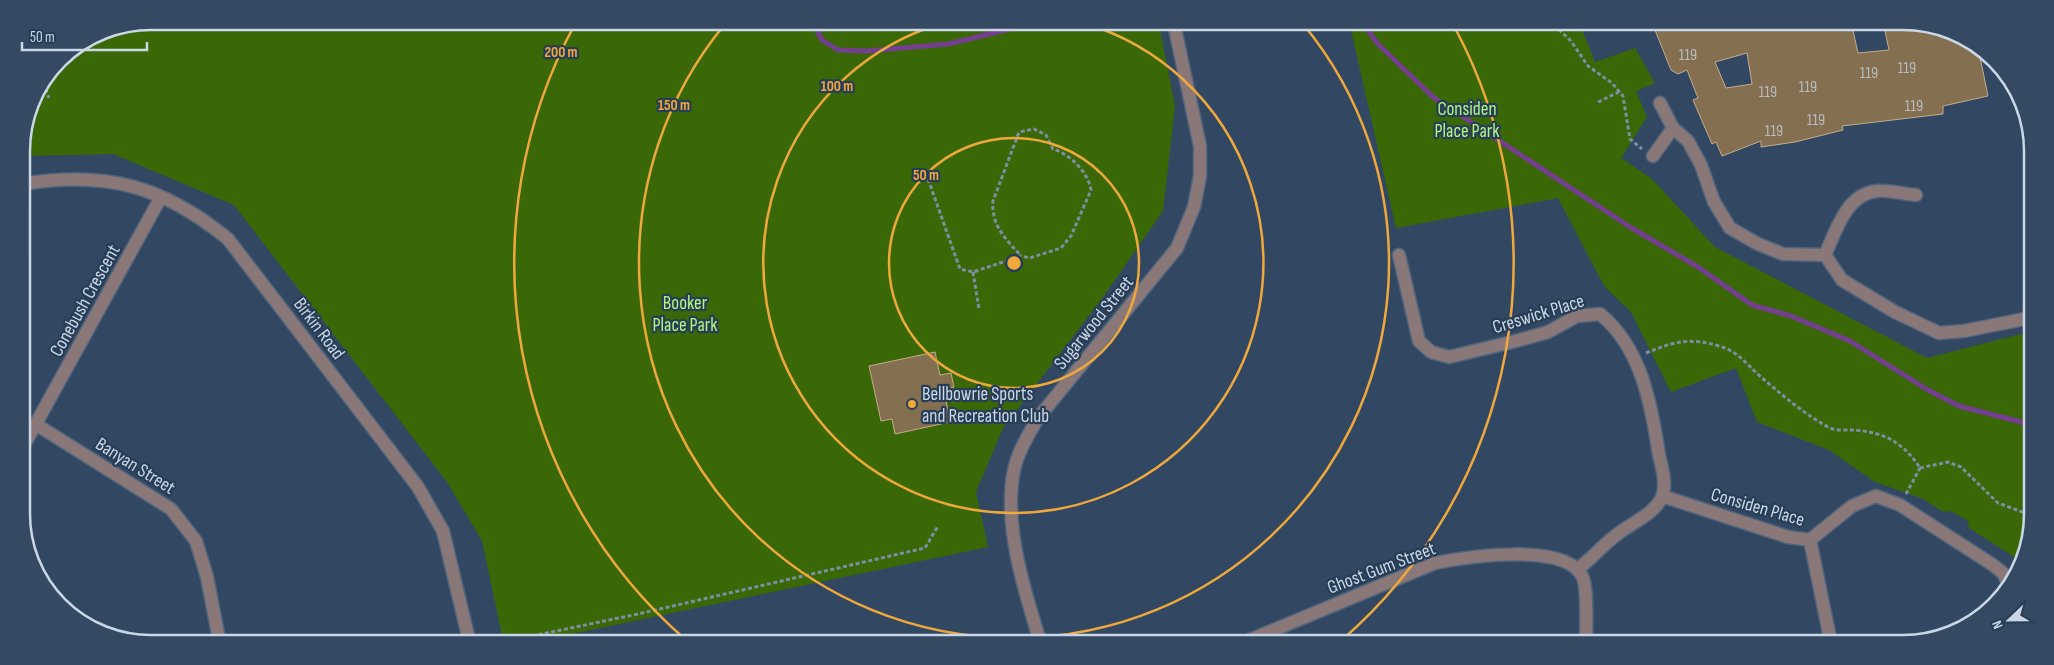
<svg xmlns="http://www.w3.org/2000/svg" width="2054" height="665" viewBox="0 0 2054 665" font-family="'Sofia Sans Condensed',sans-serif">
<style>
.green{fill:#3a6806}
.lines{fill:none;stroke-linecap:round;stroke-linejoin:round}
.stream{stroke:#753f8f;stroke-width:5}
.building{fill:#856f51;stroke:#c5ac8d;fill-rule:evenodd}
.minor-casing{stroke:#50657d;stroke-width:15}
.path{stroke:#7d8ea3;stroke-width:3;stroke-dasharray:4 2.5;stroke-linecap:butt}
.minor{stroke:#8a7879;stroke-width:12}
.ring{fill:none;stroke:#eea83c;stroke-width:2.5}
.poi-dot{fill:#eea83c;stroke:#283d56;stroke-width:2}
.labels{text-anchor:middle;stroke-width:4.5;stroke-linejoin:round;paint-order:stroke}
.number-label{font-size:16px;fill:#b9bdc2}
.park-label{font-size:19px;fill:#b2f680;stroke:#283d56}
.street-label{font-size:19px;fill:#cad7e7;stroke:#283d56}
.poi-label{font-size:19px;fill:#cad7e7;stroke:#283d56;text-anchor:start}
.rim{fill:none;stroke:#cad7e7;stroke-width:2.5}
.centre{fill:#eea83c;stroke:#283d56;stroke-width:2.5}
.ring-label{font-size:15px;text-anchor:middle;font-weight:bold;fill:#eea83c;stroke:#283d56;stroke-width:4.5;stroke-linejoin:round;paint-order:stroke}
</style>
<rect width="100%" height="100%" fill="#324862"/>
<path class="green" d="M151 21 1159 24 1175 106 1163 211 1101 300 1003 428 976 492 988 547 543 640H503L482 541 447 482 234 205 113 154 22 156V143L35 94 59 59 102 31Z
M1345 24 1580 25 1595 62 1635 48 1655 83 1636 91 1647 117 1621 158 1652 179 1715 247 1927 358 2021 334 2029 338 2028 548 2022 562 1969 528 1968 521 1951 511 1944 512 1921 498 1875 482 1829 450 1757 422 1736 368 1671 392 1631 312 1604 286 1558 198 1396 228 1351 30Z"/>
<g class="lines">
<path class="stream" d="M813 23 822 40 838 50 867 51 948 44 1035 23
M1363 24 1378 44 1433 97 1630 227 1698 267 1752 305 1791 316 1850 341 1928 390 1959 406 2029 424"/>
</g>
<path class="building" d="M1653 25H1751L1752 28 1770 25 1852 26 1858 53 1889 50 1884 26H1937L1979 52 1988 96 1943 106V114L1842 126 1843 130 1795 142 1761 147V141L1722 156 1716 142 1712 144 1699 114 1693 100 1698 98 1687 70 1678 74 1671 70ZM1747 53 1752 84 1726 88 1715 62Z
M935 352 940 375 951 373 954 387 944 390 950 422 895 434 892 419 881 421 869 366Z"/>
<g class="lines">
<g class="minor-casing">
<path id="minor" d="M1660 103 1673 128 1688 141 1701 165 1714 202 1730 228 1758 244 1783 254 1825 255 1842 280 1895 312 1939 333 1964 331 2029 318
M1653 156 1673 128
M22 184C106 171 162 185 228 239L418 487 443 531 469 640
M1399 255 1419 341 1431 352 1449 357 1512 342 1548 332 1577 316 1600 314C1642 348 1651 405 1659 455 1662 467 1667 485 1662 497 1654 515 1629 524 1615 536 1602 546 1591 559 1578 569
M1825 255C1836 231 1846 194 1877 191 1889 190 1904 194 1916 195
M37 425 171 509 196 541 207 577 219 639
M23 447 161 197
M1662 496 1788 537 1810 540 1852 506 1876 496 1900 505 1993 565 2003 573 2010 587
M1810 540 1831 643
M1040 641C1024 590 1003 523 1014 470 1018 451 1029 434 1038 418L1177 248 1194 207 1200 176V146L1174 24
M1245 642 1435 563C1466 557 1568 541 1583 578 1588 591 1586 627 1586 643"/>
</g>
<path class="path" d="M1554 25 1571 41 1588 66 1612 83 1623 96 1630 139 1642 149
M43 83 49 98
M1598 102 1619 92
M928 179 960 269 973 272 1021 256 1030 258 1061 248 1071 236 1091 190C1088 172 1070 154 1053 149L1046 135 1034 129 1019 132 993 201C991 226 1006 239 1021 256
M973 272 979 309
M1646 353C1673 342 1689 337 1719 346 1738 351 1747 365 1761 377 1782 395 1803 413 1828 427 1835 431 1846 430 1854 430 1884 432 1904 443 1920 468
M1920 468 1948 462 1961 467 1998 503 2028 514
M1906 494 1920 468
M513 640 638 614 925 548 938 526"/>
<use href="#minor" class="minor"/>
</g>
<g class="ring">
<circle cx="1014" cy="263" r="125"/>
<path d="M1087 24A250 250 0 1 1 943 23"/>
<path d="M1303 24A375 375 0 1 1 725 24"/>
<path d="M686 640A500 500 0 0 1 575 24M1455 28A500 500 0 0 1 1342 640"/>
</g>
<circle class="poi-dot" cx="912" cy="404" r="5"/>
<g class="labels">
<g class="number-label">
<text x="1688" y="60">119</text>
<text x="1907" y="73">119</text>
<text x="1869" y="78">119</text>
<text x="1808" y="92">119</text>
<text x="1768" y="97">119</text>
<text x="1914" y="111">119</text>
<text x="1816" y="125">119</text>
<text x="1774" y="136">119</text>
</g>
<g class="park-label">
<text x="1467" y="115">Considen<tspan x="1467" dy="22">Place Park</tspan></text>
<text x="685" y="309">Booker<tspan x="685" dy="22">Place Park</tspan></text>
</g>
<g class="street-label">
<text transform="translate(84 300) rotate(-61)" y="7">Conebush Crescent</text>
<text transform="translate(1538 313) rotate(-17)" y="7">Creswick Place</text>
<text transform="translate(1093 322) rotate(-51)" y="7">Sugarwood Street</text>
<text transform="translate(320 328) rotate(53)" y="7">Birkin Road</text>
<text transform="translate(136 465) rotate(32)" y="7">Banyan Street</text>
<text transform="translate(1758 506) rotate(16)" y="7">Considen Place</text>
<text transform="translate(1381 567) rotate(-21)" y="7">Ghost Gum Street</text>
</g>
<g class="poi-label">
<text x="922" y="400">Bellbowrie Sports<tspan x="922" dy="22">and Recreation Club</tspan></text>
</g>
</g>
<path d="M0 0H2054V665H0ZM151 30H1903A121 121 0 0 1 2024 151V514A121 121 0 0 1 1903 635H151A121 121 0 0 1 30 514V151A121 121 0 0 1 151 30Z" fill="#354962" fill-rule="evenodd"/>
<path class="rim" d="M151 30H1903A121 121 0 0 1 2024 151V514A121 121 0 0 1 1903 635H151A121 121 0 0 1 30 514V151A121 121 0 0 1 151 30Z"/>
<circle cx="1014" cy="263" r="8" class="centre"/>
<g class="ring-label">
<text x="561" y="57">200 m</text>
<text x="837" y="91">100 m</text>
<text x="674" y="110">150 m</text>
<text x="926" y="180">50 m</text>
</g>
<g transform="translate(2009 620) rotate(248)" stroke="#283d56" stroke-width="4" paint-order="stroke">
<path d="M0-4L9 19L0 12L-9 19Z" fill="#cad7e7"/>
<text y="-8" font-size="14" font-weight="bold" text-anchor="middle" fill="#cad7e7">N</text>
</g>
<path d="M22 42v8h125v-8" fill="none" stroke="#cad7e7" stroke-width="2.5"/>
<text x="30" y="42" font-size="15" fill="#cad7e7" stroke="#283d56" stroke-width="4" paint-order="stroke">50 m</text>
</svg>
